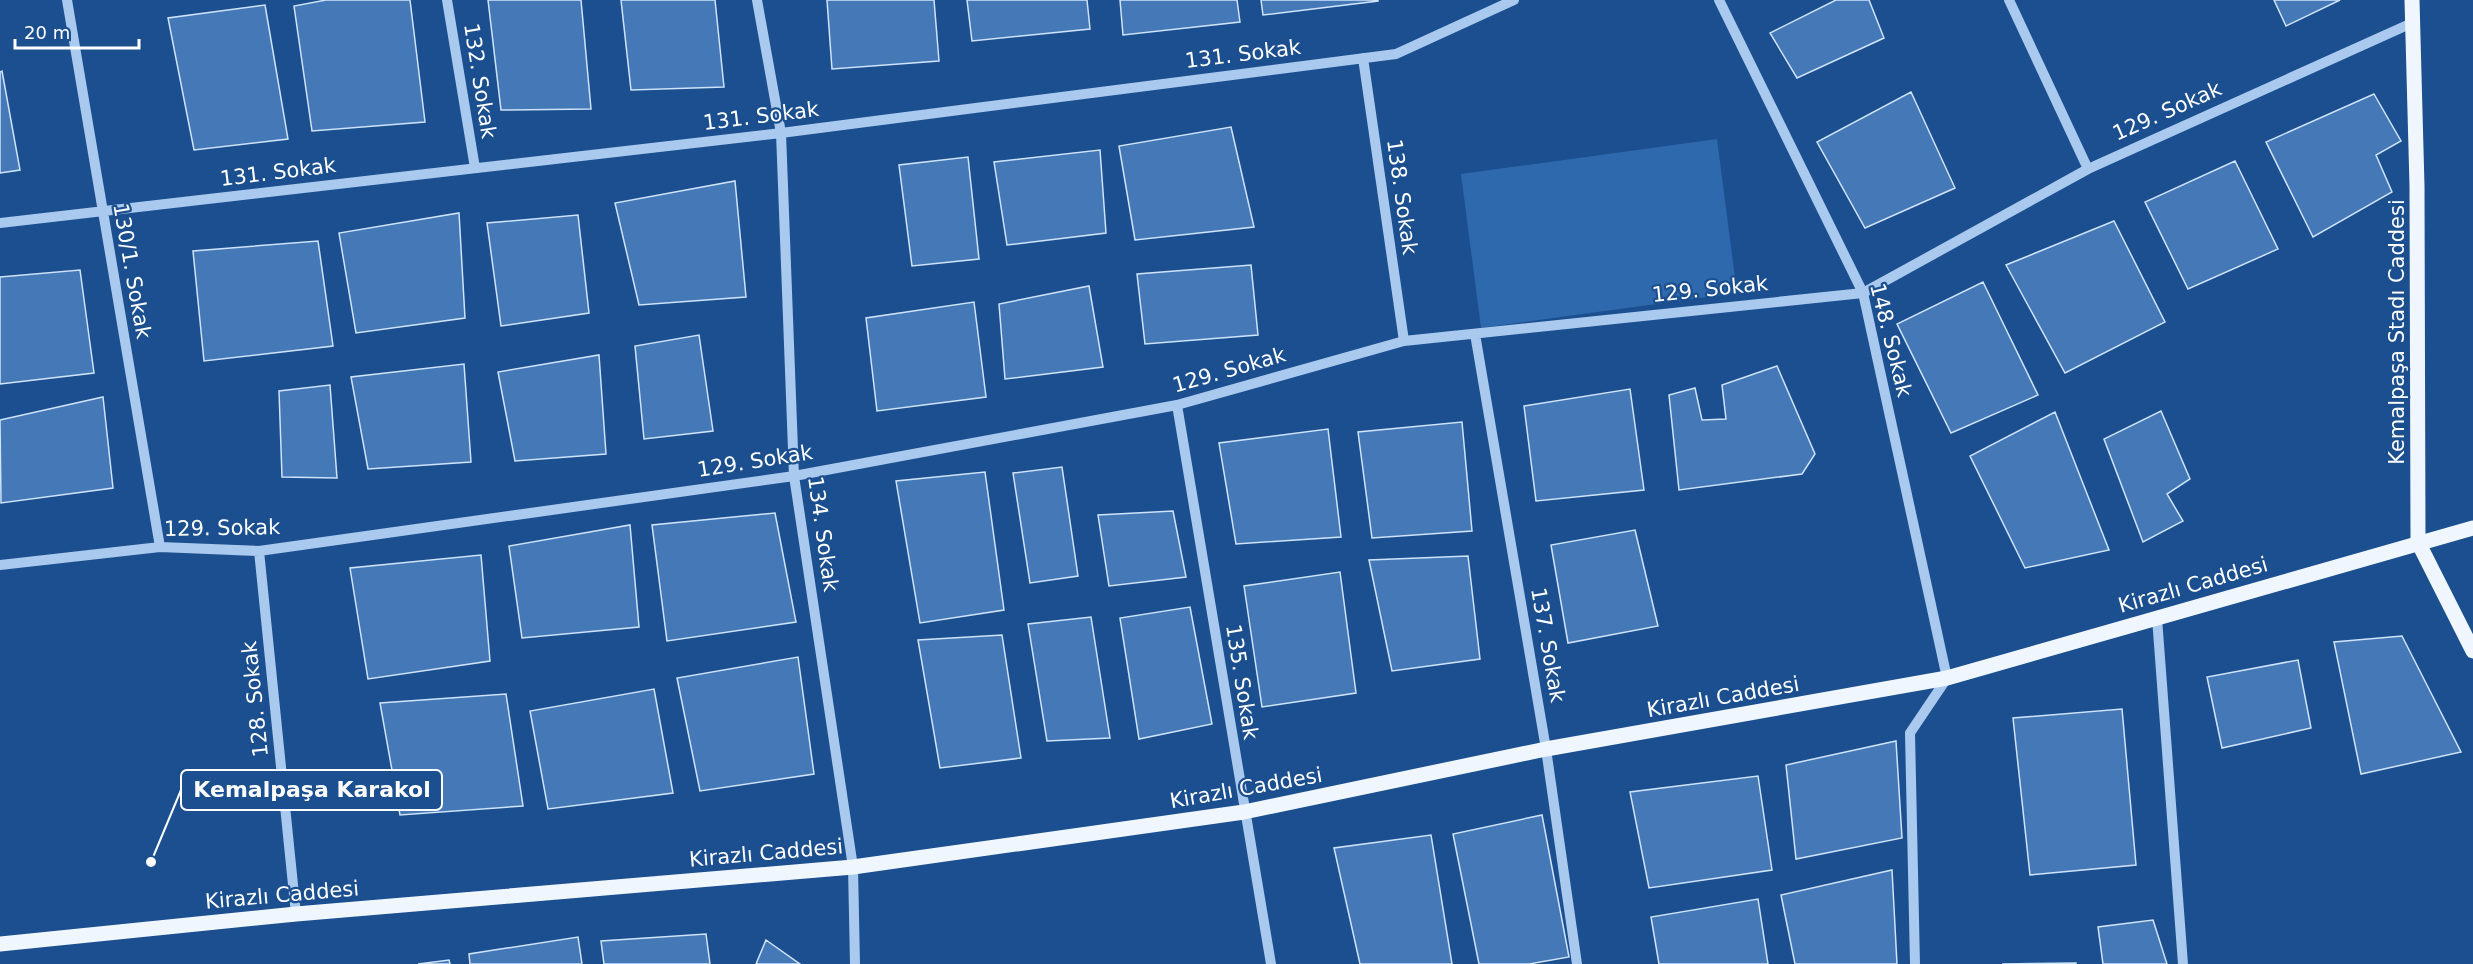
<svg xmlns="http://www.w3.org/2000/svg" width="2473" height="964" viewBox="0 0 2473 964" font-family="'DejaVu Sans',sans-serif">
<style>
.green{fill:#2e69ad}
.building{fill:#4478b7;stroke:#cfe3fa;stroke-width:1.5}
.lines{fill:none;stroke-linecap:round;stroke-linejoin:round}
.minor{stroke:#a9c9ee;stroke-width:10}
.major{stroke:#f0f6ff;stroke-width:15}
.labels{text-anchor:middle;stroke-width:4.5;stroke-linejoin:round;paint-order:stroke}
.street-label{font-size:21px;fill:#fff;stroke:#1b4f8f}
.leader{fill:none;stroke:#fff;stroke-width:2}
.callout-dot{fill:#fff;stroke:#1b4f8f;stroke-width:2}
.callout{fill:#1b4f8f;stroke:#fff;stroke-width:2}
.callout-label{font-size:22px;text-anchor:middle;font-weight:bold;fill:#fff}
</style>
<rect width="100%" height="100%" fill="#1b4f8f"/>
<path class="green" d="M1717 139 1737 293 1481 328 1461 174Z"/>
<path class="building" d="M326 0H410L425 122 312 131 294 6Z
M488 0H581L591 109 501 110Z
M621 0H715L724 87 631 90Z
M827 0H934L939 61 832 69Z
M967 0H1087L1090 29 972 41Z
M1120 0H1237L1240 22 1123 35Z
M1261 0H1378V1L1263 15Z
M1836 0H1869L1884 38 1797 78 1770 33Z
M2274 0H2340L2286 26Z
M265 5 288 139 194 150 168 18Z
M2 71 20 170 0 173V72Z
M1911 92 1955 188 1865 228 1817 142Z
M2374 94 2401 141 2376 155 2392 192 2313 237 2266 142Z
M1231 127 1254 227 1135 240 1119 146Z
M1100 150 1106 233 1007 245 994 162Z
M968 157 979 259 912 266 899 165Z
M2235 161 2278 249 2188 289 2145 202Z
M735 181 746 297 639 305 615 203Z
M459 213 465 318 356 333 339 233Z
M578 215 589 313 501 326 487 223Z
M2114 221 2165 322 2065 373 2006 265Z
M318 241 333 346 204 361 193 251Z
M1251 265 1258 335 1145 344 1137 274Z
M80 270 94 373 0 384V277Z
M1983 282 2038 395 1951 433 1897 324Z
M1089 286 1103 367 1005 379 999 304Z
M974 302 986 397 877 411 866 318Z
M699 335 713 431 644 439 635 346Z
M599 355 606 454 515 461 498 372Z
M464 364 471 462 368 469 351 377Z
M1777 366 1815 454 1802 474 1679 490 1669 395 1695 388 1702 420 1726 419 1722 385Z
M330 385 337 478 282 477 279 391Z
M1630 389 1644 490 1536 501 1524 406Z
M103 397 113 488 1 503 0 420Z
M2161 411 2190 479 2167 494 2183 521 2143 542 2104 439Z
M2055 412 2109 550 2025 568 1970 456Z
M1462 422 1472 531 1372 538 1358 432Z
M1328 429 1341 537 1236 544 1219 443Z
M1062 467 1078 576 1030 583 1013 473Z
M985 472 1004 610 920 623 896 481Z
M1173 511 1186 577 1109 586 1098 515Z
M775 513 796 622 667 641 652 525Z
M630 525 639 627 522 638 509 546Z
M1635 530 1658 626 1568 643 1551 545Z
M481 555 490 661 368 679 350 568Z
M1468 556 1480 659 1392 671 1369 560Z
M1340 572 1356 693 1262 707 1244 586Z
M1190 607 1212 724 1139 739 1120 618Z
M1091 617 1110 738 1047 741 1028 624Z
M1002 635 1021 758 940 768 918 640Z
M2402 636 2461 752 2361 774 2334 642Z
M798 657 814 774 700 791 677 678Z
M2298 660 2311 728 2222 748 2207 677Z
M654 689 673 793 548 809 530 711Z
M506 694 523 806 400 815 380 703Z
M2122 709 2136 865 2030 875 2013 718Z
M1896 741 1902 838 1796 859 1786 765Z
M1758 776 1772 870 1649 888 1630 792Z
M1542 815 1569 957 1529 964H1479L1453 834Z
M1431 835 1452 964H1360L1334 848Z
M1892 870 1897 964H1795L1781 895Z
M1758 899 1768 964H1659L1651 917Z
M2153 920 2167 964H2103L2098 927Z
M706 934 710 964H604L601 941Z
M578 937 582 964H470L469 954Z
M766 940 800 964H756Z
M449 960 450 964H418Z
M2076 963V964H2002Z"/>
<g class="lines">
<path class="minor" d="M67 0 160 547
M447 0 475 168
M757 0 781 133 794 476 853 867 855 964
M1719 0 1863 293 1947 678 1910 733 1915 964
M2009 0 2088 169
M1363 58 1404 341
M0 223 781 133 1396 54 1514 0
M1475 334 1546 749 1577 964
M1177 405 1271 964
M259 551 296 914
M0 565 160 547 259 551 794 476 1177 405 1404 341 1863 293 2088 169 2412 23
M2157 618 2183 964"/>
<path class="major" d="M2412 0 2417 186 2418 542 2473 651
M0 944 296 914 853 867 1244 812 1546 749 1947 678 2473 528"/>
</g>
<g class="labels">
<g class="street-label">
<text transform="translate(1243 54) rotate(-7)" y="7">131. Sokak</text>
<text transform="translate(480 81) rotate(81)" y="7">132. Sokak</text>
<text transform="translate(2167 111) rotate(-24)" y="7">129. Sokak</text>
<text transform="translate(761 116) rotate(-7)" y="7">131. Sokak</text>
<text transform="translate(278 172) rotate(-7)" y="7">131. Sokak</text>
<text transform="translate(1402 197) rotate(82)" y="7">138. Sokak</text>
<text transform="translate(132 271) rotate(80)" y="7">130/1. Sokak</text>
<text transform="translate(1710 289) rotate(-6)" y="7">129. Sokak</text>
<text transform="translate(2397 332) rotate(-90)" y="7">Kemalpaşa Stadı Caddesi</text>
<text transform="translate(1891 340) rotate(76)" y="7">148. Sokak</text>
<text transform="translate(1229 370) rotate(-16)" y="7">129. Sokak</text>
<text transform="translate(755 461) rotate(-9)" y="7">129. Sokak</text>
<text transform="translate(222 528) rotate(-1)" y="7">129. Sokak</text>
<text transform="translate(823 534) rotate(82)" y="7">134. Sokak</text>
<text transform="translate(2193 585) rotate(-16)" y="7">Kirazlı Caddesi</text>
<text transform="translate(1548 645) rotate(80)" y="7">137. Sokak</text>
<text transform="translate(1242 682) rotate(81)" y="7">135. Sokak</text>
<text transform="translate(1723 697) rotate(-10)" y="7">Kirazlı Caddesi</text>
<text transform="translate(255 699) rotate(-96)" y="7">128. Sokak</text>
<text transform="translate(1246 788) rotate(-10)" y="7">Kirazlı Caddesi</text>
<text transform="translate(766 853) rotate(-5)" y="7">Kirazlı Caddesi</text>
<text transform="translate(282 895) rotate(-5)" y="7">Kirazlı Caddesi</text>
</g>
</g>
<path class="leader" d="M151 862L181 790"/>
<circle class="callout-dot" cx="151" cy="862" r="6"/>
<rect class="callout" x="181" y="770" width="261" height="40" rx="6"/>
<g class="callout-label">
<text x="312" y="797">Kemalpaşa Karakol</text>
</g>
<path d="M15 39v9h124v-9" fill="none" stroke="#ffffff" stroke-width="3"/>
<text x="24" y="39" font-size="18" fill="#ffffff" stroke="#1b4f8f" stroke-width="4.5" paint-order="stroke">20 m</text>
</svg>
